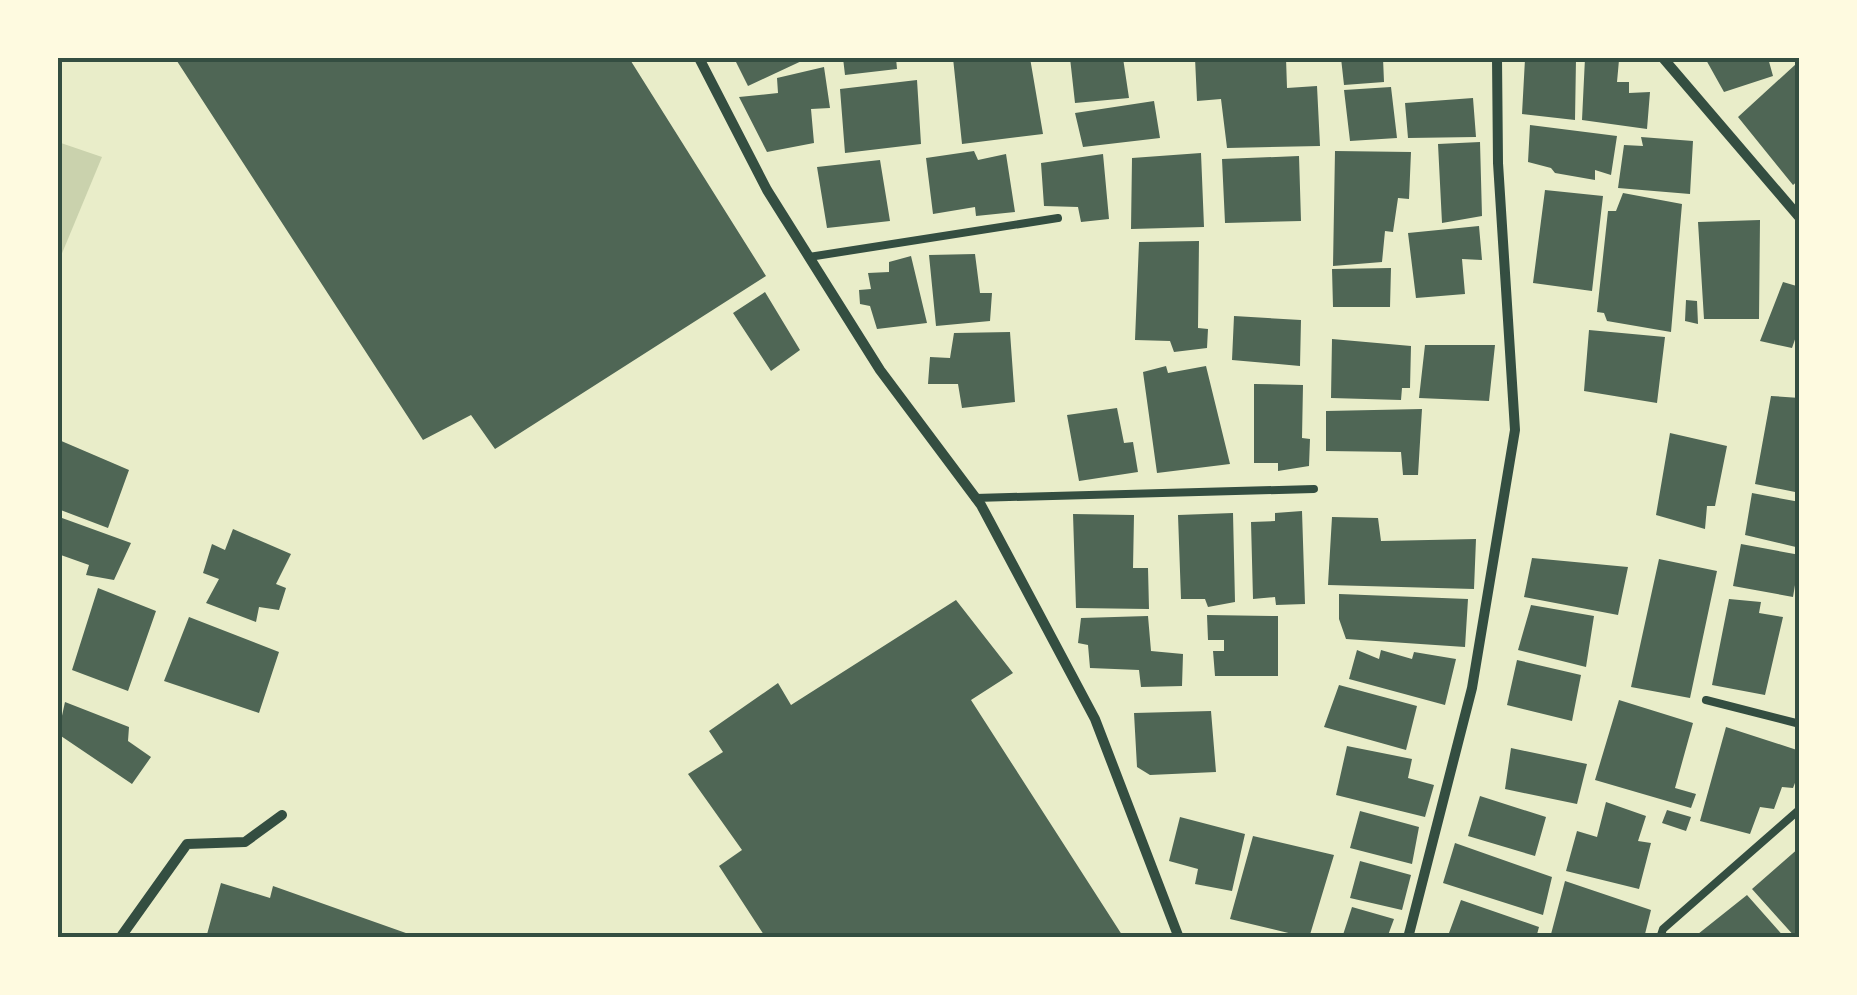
<svg xmlns="http://www.w3.org/2000/svg" width="1857" height="995" viewBox="0 0 1857 995" font-family="'PT Serif',serif">
<style>
.green{fill:#cad2ad}
.building{fill:#4f6655}
.lines{fill:none;stroke-linecap:round;stroke-linejoin:round}
.service{stroke:#344e41;stroke-width:8}
.minor{stroke:#344e41;stroke-width:10}
.neatline{fill:none;stroke:#344e41;stroke-width:4}
</style>
<rect width="100%" height="100%" fill="#e9edc9"/>
<path class="green" d="M58 142 102 157 58 263Z"/>
<path class="building" d="M175 58H629L766 276 495 449 471 415 423 440Z
M734 58H808L748 86Z
M843 58H896L897 69 845 75Z
M953 58H1030L1043 134 962 144Z
M1070 58H1123L1129 98 1075 103Z
M1195 58H1286L1287 88 1317 86 1320 146 1227 148 1221 99 1197 101Z
M1341 58H1383L1384 82 1344 85Z
M1585 58 1619 60 1617 82H1629V93L1650 92 1647 129 1582 120Z
M1705 58H1768L1773 76 1724 92Z
M1525 59H1576L1575 120 1522 114Z
M1796 64 1800 68V179L1793 185 1738 117Z
M824 67 830 108 811 109 814 143 767 152 739 97 778 93 777 78Z
M917 80 921 144 845 153 840 89Z
M1391 87 1397 138 1350 141 1344 90Z
M1473 98 1476 137 1408 138 1405 103Z
M1154 101 1160 138 1083 147 1075 113Z
M1530 125 1617 136 1611 175 1595 170V180L1555 173 1551 168 1528 162Z
M1641 137 1693 141 1690 194 1618 188 1624 145 1643 146Z
M1480 142 1482 216 1442 223 1438 144Z
M974 151 978 160 1006 154 1015 212 976 216 975 207 933 214 926 158Z
M1335 151 1411 152 1409 199 1398 198 1393 232 1385 231 1382 262 1333 266Z
M1201 153 1204 227 1131 229 1132 158Z
M1103 154 1109 219 1081 222 1078 207 1044 206 1041 163Z
M1299 156 1301 221 1225 223 1222 159Z
M880 160 890 221 827 228 817 167Z
M1545 190 1603 196 1592 291 1533 283Z
M1623 193 1682 204 1671 332 1607 321 1604 313 1597 312 1608 211H1616Z
M1760 220 1759 319H1704L1698 222Z
M1479 226 1482 260 1462 259 1465 294 1416 298 1408 233Z
M1199 241 1198 328 1208 329 1207 348 1174 352 1170 341 1135 340 1139 242Z
M975 254 980 293H992L990 321 936 326 929 255Z
M911 256 927 323 877 329 870 306 860 304 859 290 871 289 868 273 889 272V262Z
M1391 268 1390 307H1333L1332 269Z
M1783 282 1800 287V325L1792 348 1760 341Z
M765 292 800 350 771 371 733 313Z
M1686 300 1697 301 1698 324 1685 321Z
M1234 316 1301 320 1300 366 1232 360Z
M1589 330 1665 337 1657 403 1584 391Z
M1010 332 1015 402 962 408 958 384H928L930 357 950 358 954 333Z
M1332 339 1411 346 1410 388H1402L1401 400 1331 398Z
M1425 345H1495L1489 401 1419 398Z
M1166 366 1168 373 1206 366 1230 464 1157 473 1143 372Z
M1254 384 1303 385 1302 438 1310 439 1309 466 1278 471V463H1254Z
M1771 396 1800 398V493L1755 484Z
M1117 408 1124 443 1133 442 1138 472 1079 481 1067 415Z
M1422 409 1418 475H1403L1401 452 1326 451V411Z
M1670 433 1727 446 1715 506H1707L1705 529 1656 515Z
M59 440 129 470 108 528 58 509Z
M1752 493 1800 502V548L1745 535Z
M1302 511 1305 604 1276 605 1275 597 1253 599 1251 522 1275 521V513Z
M1233 513 1235 602 1208 607 1205 599H1181L1178 515Z
M1073 514 1134 515 1133 568H1148L1149 609 1076 608Z
M1332 517 1378 518 1381 541 1476 539 1474 589 1328 585Z
M62 518 131 543 114 580 86 575 89 565 58 554V520Z
M233 529 291 554 276 584 286 588 279 610 259 607 256 622 206 603 219 579 203 573 212 544 225 550Z
M1741 544 1800 555 1793 597 1733 586Z
M1532 558 1628 567 1618 615 1524 597Z
M1659 559 1717 571 1690 698 1631 687Z
M98 588 156 611 128 691 72 670Z
M1339 594 1468 599 1465 647 1346 639 1339 619Z
M1729 599 1761 602 1759 613 1783 617 1765 695 1712 685Z
M956 600 1013 673 971 700 1124 938H766L719 866 742 850 688 774 723 752 709 731 778 683 791 705Z
M1531 605 1594 616 1586 667 1518 650Z
M1207 615 1278 616V676H1215L1213 651H1224V640H1208Z
M1148 616 1151 651 1183 654 1182 686 1141 687 1139 670 1090 668 1088 645 1078 643 1081 618Z
M189 617 279 652 259 713 164 681Z
M1357 650 1379 659 1381 650 1412 659 1414 652 1456 659 1445 705 1349 679Z
M1517 660 1581 675 1572 721 1507 705Z
M1339 685 1417 706 1406 750 1324 727Z
M1619 700 1693 723 1675 788 1696 794 1691 808 1595 780Z
M65 702 129 727 128 741 151 757 132 784 58 734Z
M1211 711 1216 772 1150 775 1137 767 1134 713Z
M1726 727 1800 751V770L1793 788 1782 787 1774 809 1760 807 1750 834 1700 821Z
M1347 746 1412 759 1408 778 1434 785 1425 817 1336 795Z
M1511 748 1587 764 1577 804 1505 789Z
M1480 796 1546 817 1535 856 1468 836Z
M1606 802 1646 816 1638 841 1651 843 1639 889 1566 871 1577 831 1597 837Z
M1667 810 1691 817 1686 831 1662 823Z
M1360 811 1419 827 1412 864 1350 848Z
M1180 817 1245 834 1232 891 1195 884 1198 869 1169 861Z
M1253 836 1334 855 1309 938 1230 919Z
M1455 843 1552 877 1543 915 1443 883Z
M1800 847V938H1796L1752 889Z
M1360 861 1411 875 1402 910 1350 898Z
M1565 881 1651 910 1644 938H1550Z
M221 883 270 898 273 886 420 938H206Z
M1747 895 1785 938H1693Z
M1461 900 1539 927 1536 938H1465L1449 933Z
M1352 907 1394 919 1387 938H1342Z"/>
<g class="lines">
<path class="service" d="M809 257 1058 218
M975 498 1314 489
M1706 700 1800 724
M1660 938 1663 929 1800 809"/>
<path class="minor" d="M699 58 767 190 809 257 880 370 981 505 1095 719 1179 938
M1663 58 1800 218
M120 938 187 844 245 842 282 815
M1408 938 1472 688 1515 430 1498 163 1497 58"/>
</g>
<rect width="1857" height="995" fill="none" stroke="#fefae0" stroke-width="120"/>
<rect x="60" y="60" width="1737" height="875" class="neatline"/>
</svg>
